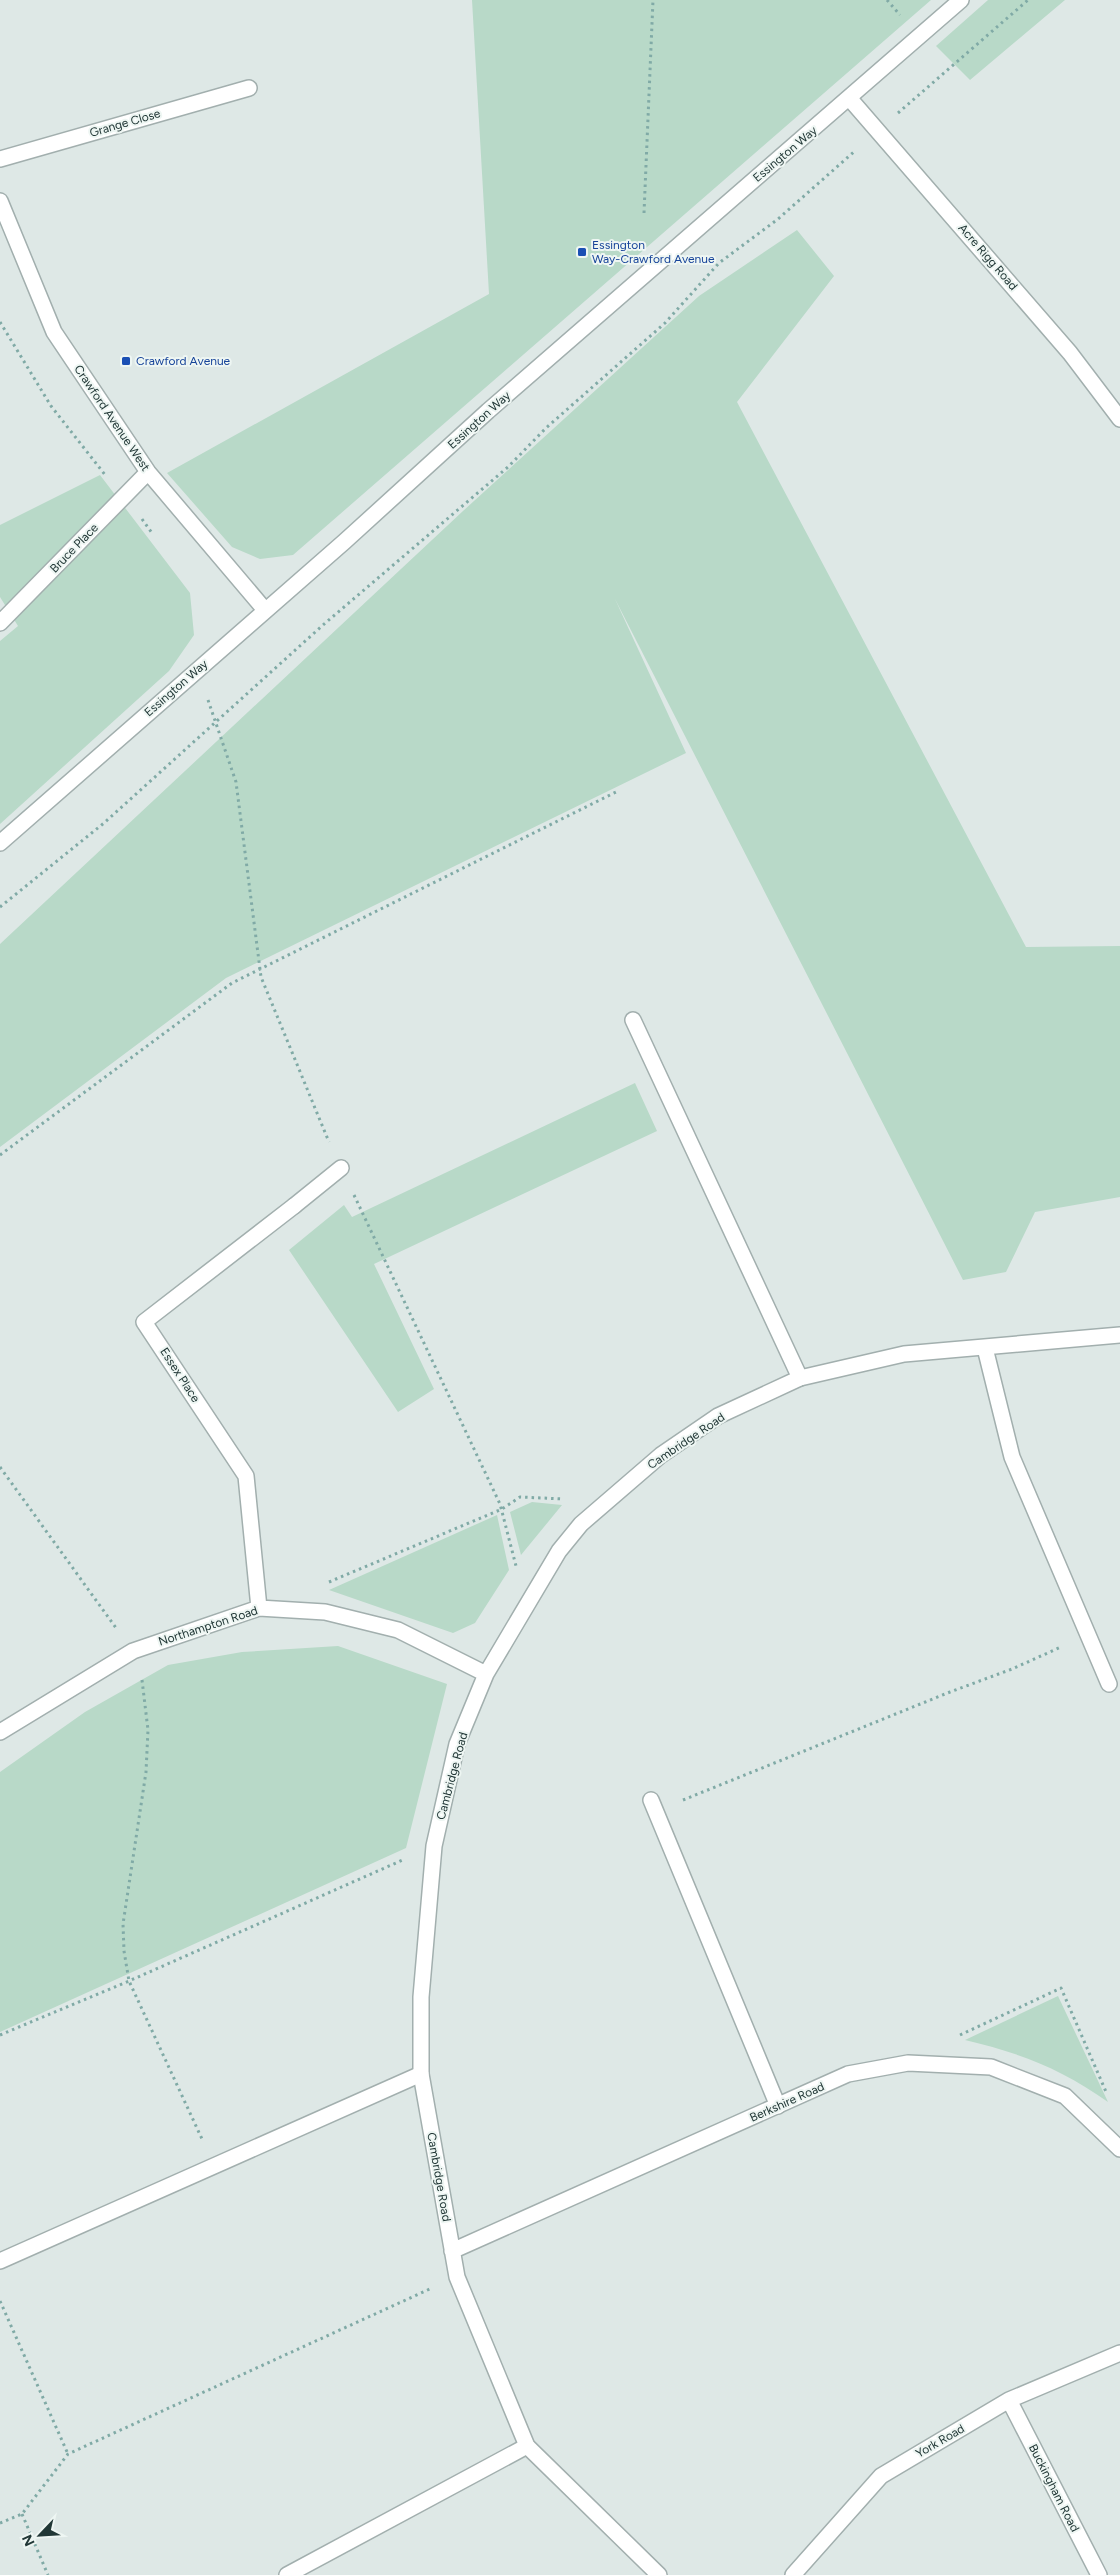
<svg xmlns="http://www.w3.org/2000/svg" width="1120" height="2575" viewBox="0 0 1120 2575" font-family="Figtree,sans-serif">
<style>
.green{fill:#b8d9c8}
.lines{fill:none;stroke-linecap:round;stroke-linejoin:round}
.service-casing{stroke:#a2afae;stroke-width:18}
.minor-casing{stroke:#a2afae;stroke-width:18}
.tertiary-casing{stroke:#a2afae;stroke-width:18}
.path{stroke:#80aaa6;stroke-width:3;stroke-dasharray:2.5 4;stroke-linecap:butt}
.service{stroke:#fff;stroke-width:15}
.minor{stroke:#fff;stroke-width:15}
.tertiary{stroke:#fff;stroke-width:15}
.transit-dot{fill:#1a4fb4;stroke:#eef6f3;stroke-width:2}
.labels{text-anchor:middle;stroke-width:4;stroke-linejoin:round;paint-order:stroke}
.street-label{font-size:12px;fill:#213736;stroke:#eef6f3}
.transit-label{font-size:12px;fill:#164399;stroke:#eef6f3;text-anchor:start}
</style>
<rect width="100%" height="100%" fill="#dee8e6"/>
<path class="green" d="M472 0H931L293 555 260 559 232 547 167 473 489 294Z
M988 0H1065L970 80 936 46Z
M797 230 834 276 737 402 1026 947 1120 946V1197L1035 1212 1006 1272 963 1280 615 599 686 753 226 978 0 1147V944L463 511 699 296Z
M100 475 190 593 194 635 169 671 0 824V641L18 626 0 597V525Z
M635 1083 657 1131 374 1264 434 1389 398 1412 289 1250 344 1205 352 1217Z
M532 1502 562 1505 521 1555 510 1512Z
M497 1515 509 1570 475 1623 453 1633 329 1590Z
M338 1646 447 1684 406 1848 0 2032V1772L85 1712 168 1665 242 1652Z
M1058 1996 1108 2102C1062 2069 1020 2053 965 2040Z"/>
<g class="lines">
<g class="service-casing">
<path id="service" d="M633 1020 800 1378
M294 1206 341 1168
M985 1348 1012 1457 1109 1684
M651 1800 778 2106
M0 2261 421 2074
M287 2575 527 2446"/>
</g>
<g class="minor-casing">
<path id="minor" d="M850 99 1070 353 1120 419
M0 159 249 88
M0 201 54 332 148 472 265 610
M0 623 148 472
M259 1608 246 1476 144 1322 294 1206
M0 1732 133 1651 259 1608 325 1612 398 1630 486 1674
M452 2251 848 2074 908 2063 991 2067 1065 2096 1120 2149
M1009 2400 1099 2575
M659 2575 527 2446 457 2277 421 2074V1997L434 1846 457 1744 486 1674 559 1551 581 1524 661 1455 718 1416 800 1378 904 1354 1120 1335
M793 2575 881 2476 1009 2400 1120 2353"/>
</g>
<g class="tertiary-casing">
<path id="tertiary" d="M0 843 344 542 488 411 961 0"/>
</g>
<path class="path" d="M887 0 900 15
M898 113 1028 0
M644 213 653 0
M0 322 51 406 106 476
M142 519 152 533
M208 700 236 782 261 977 329 1142
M0 907 104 823 323 625 508 467 546 428 665 323 719 263 778 219 856 150
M0 1155 232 983 618 791
M354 1195 500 1504 516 1566
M0 1467 116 1628
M329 1582 502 1509 520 1497 564 1499
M142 1680 148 1730 146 1772 123 1924 124 1951 129 1981 202 2139
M683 1800 950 1692 1012 1669 1061 1647
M0 2035 129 1981 405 1859
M960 2035 1061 1988 1107 2094
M0 2301 68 2454
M22 2514 48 2575
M0 2523 22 2514 68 2454 432 2288"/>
<use href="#service" class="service"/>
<use href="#minor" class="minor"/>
<use href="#tertiary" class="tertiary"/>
</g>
<g class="transit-dot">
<rect x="577" y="247" width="10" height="10" rx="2.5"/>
<rect x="121" y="356" width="10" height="10" rx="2.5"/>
</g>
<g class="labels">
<g class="street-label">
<text transform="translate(125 123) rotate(-16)" y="4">Grange Close</text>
<text transform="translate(785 154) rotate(-40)" y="4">Essington Way</text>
<text transform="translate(988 257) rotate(49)" y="4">Acre Rigg Road</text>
<text transform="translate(112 418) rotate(56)" y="4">Crawford Avenue West</text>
<text transform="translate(479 420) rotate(-42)" y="4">Essington Way</text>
<text transform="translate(74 548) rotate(-46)" y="4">Bruce Place</text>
<text transform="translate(176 688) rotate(-41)" y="4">Essington Way</text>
<text transform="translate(180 1375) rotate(57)" y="4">Essex Place</text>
<text transform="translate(686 1441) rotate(-34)" y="4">Cambridge Road</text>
<text transform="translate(208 1626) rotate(-18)" y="4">Northampton Road</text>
<text transform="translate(452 1776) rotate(-75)" y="4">Cambridge Road</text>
<text transform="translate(787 2102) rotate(-24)" y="4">Berkshire Road</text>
<text transform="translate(439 2177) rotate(80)" y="4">Cambridge Road</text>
<text transform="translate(940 2441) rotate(-30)" y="4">York Road</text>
<text transform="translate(1054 2488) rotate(63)" y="4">Buckingham Road</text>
</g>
<g class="transit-label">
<text x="592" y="249">Essington<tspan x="592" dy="14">Way-Crawford Avenue</tspan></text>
<text x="136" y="365">Crawford Avenue</text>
</g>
</g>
<g transform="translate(40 2535) rotate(245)" stroke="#eef6f3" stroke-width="4" paint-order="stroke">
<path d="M0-4L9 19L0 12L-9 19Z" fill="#213736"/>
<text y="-8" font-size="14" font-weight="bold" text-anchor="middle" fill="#213736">N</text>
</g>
</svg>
